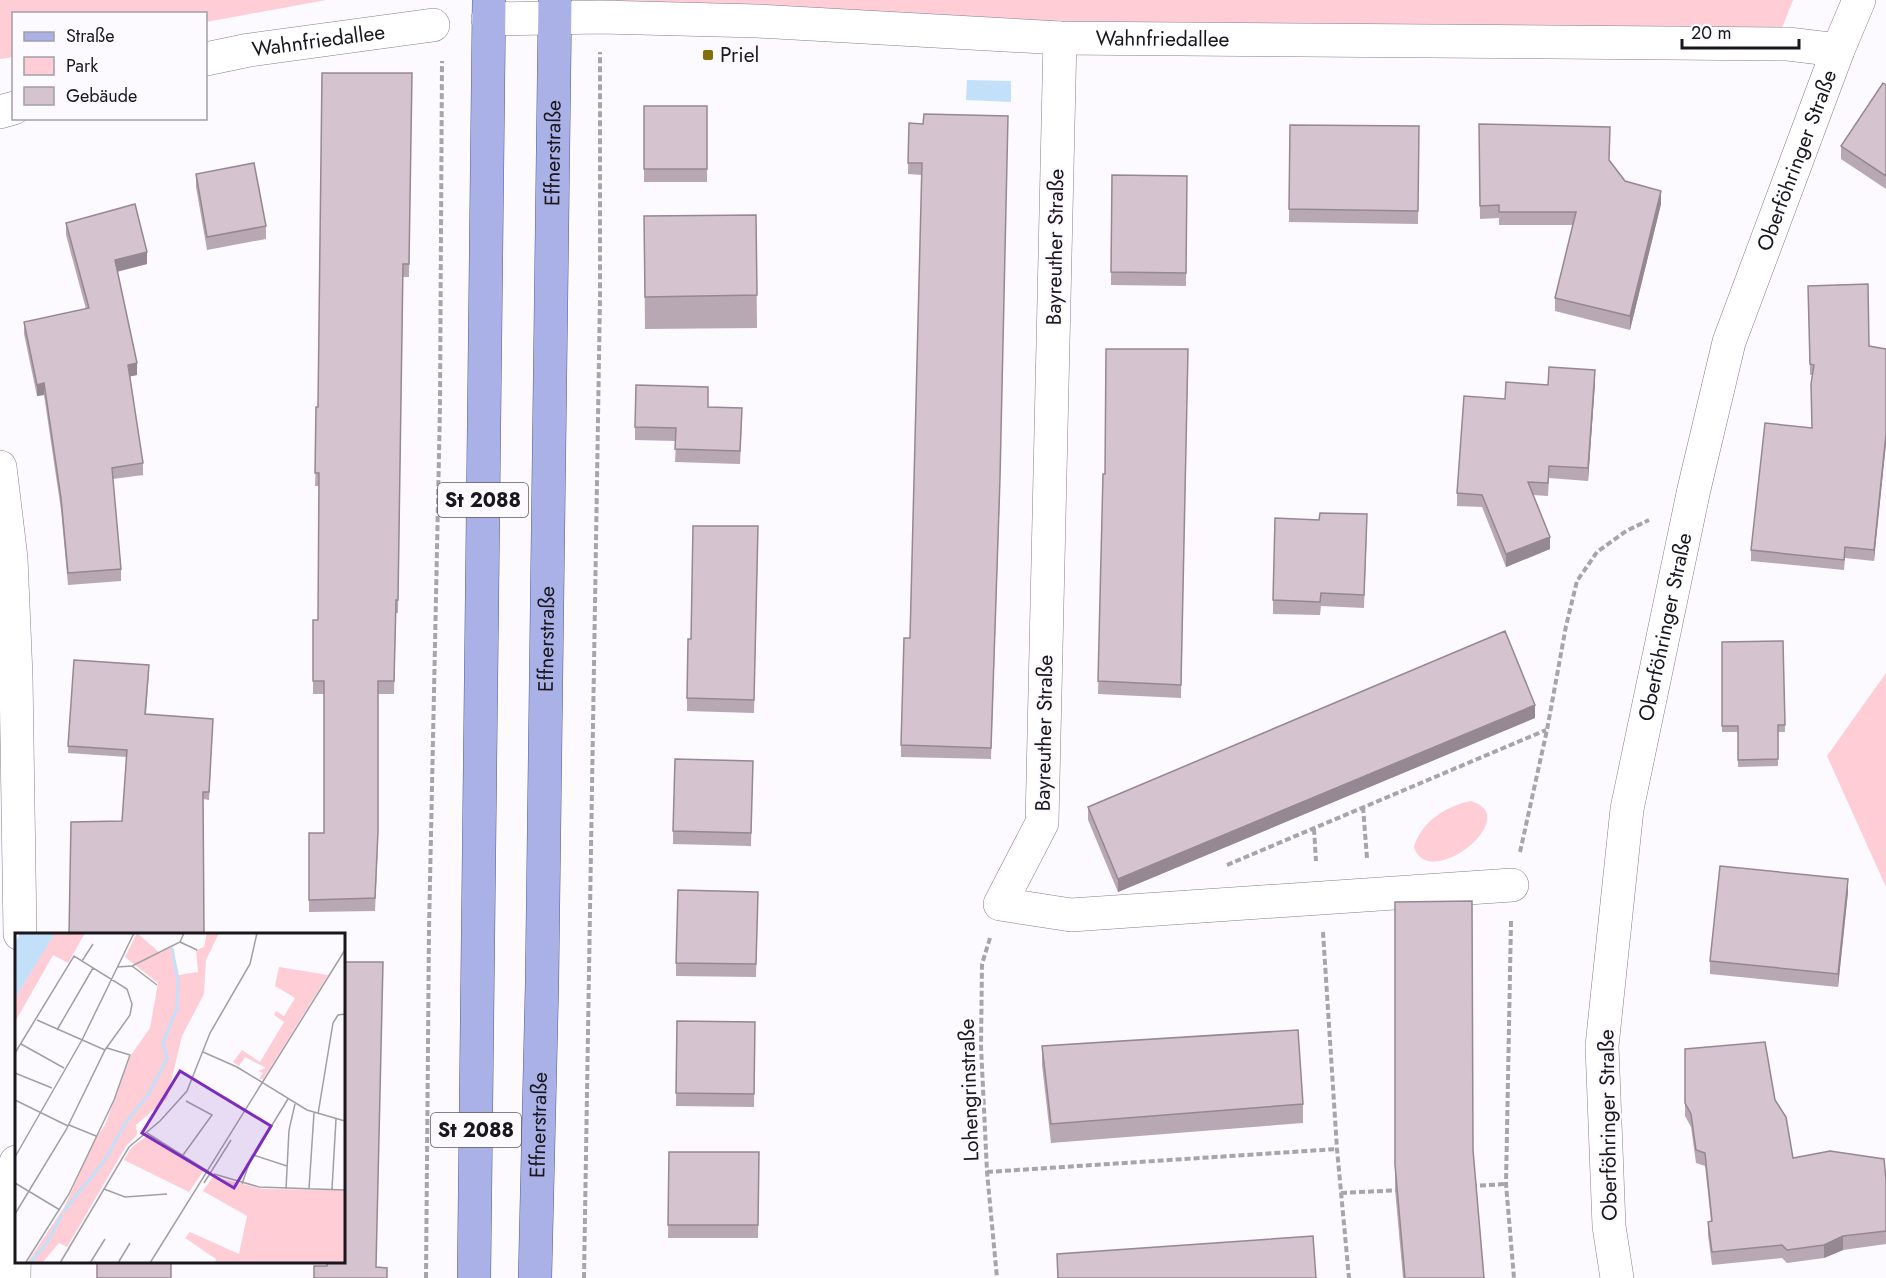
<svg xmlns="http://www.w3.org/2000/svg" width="1886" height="1278" viewBox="0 0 1886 1278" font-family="Jost,sans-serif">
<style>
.green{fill:#fecdd5}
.water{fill:#c3e0fa}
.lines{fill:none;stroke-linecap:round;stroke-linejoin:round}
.street-casing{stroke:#857d8e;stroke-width:34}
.secondary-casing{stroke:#857d8e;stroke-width:34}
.primary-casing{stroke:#525996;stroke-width:34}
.path{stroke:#a7a5aa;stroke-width:4;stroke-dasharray:6 3;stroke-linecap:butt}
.street{stroke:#fff;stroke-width:33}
.secondary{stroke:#fff;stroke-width:33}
.primary{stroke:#aab1e7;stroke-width:33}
.wall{fill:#b7a8b3}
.shaded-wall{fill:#958892}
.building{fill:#d5c3d0;stroke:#958892;stroke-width:1.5}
.poi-dot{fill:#836f0e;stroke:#fcfafe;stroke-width:2}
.labels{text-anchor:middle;stroke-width:4.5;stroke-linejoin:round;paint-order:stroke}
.shield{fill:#fcfafe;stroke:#5d5b60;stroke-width:1.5}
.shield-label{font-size:20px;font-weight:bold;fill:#19171d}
.street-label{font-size:21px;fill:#19171d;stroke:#fcfafe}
.poi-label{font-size:21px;fill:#19171d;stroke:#fcfafe;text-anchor:start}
.inset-river{fill:none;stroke:#c3e0fa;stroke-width:3}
.inset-road{fill:none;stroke:#a19fa4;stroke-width:1.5}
.view{fill:#7b2cbf;fill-opacity:0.15;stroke:#7b2cbf;stroke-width:3}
.inset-edge{fill:none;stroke:#19171d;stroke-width:3}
</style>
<rect width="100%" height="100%" fill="#fcfafe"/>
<path class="green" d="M0 0H326L206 22V14H14L13 57 0 59Z
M616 0H1793L1778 38 1061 28 616 4Z
M1886 673V887L1827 756Z
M1471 801C1525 817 1428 893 1414 847 1422 821 1446 806 1471 801Z"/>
<path class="water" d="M967 80 1011 81V102L966 100Z"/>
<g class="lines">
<g class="street-casing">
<g id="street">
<path id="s1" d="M488 19 600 17 757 21 1060 38 1788 44 1838 50"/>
<path d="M1060 38 1042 823 1000 904 1071 915 1512 885"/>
<path id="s2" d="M206 59 249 50 433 25"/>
<path d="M0 112 14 108"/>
<path d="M0 467 11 558 16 676 20 934"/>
<path d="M14 1278 16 1162"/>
</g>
</g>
<g class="secondary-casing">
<g id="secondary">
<path id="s3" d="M1617 1278 1609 1226 1602 1046 1627 809 1694 489 1729 342 1838 50 1859 0"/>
</g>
</g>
<g class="primary-casing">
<g id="primary">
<path d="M474 1278 489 0"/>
<path id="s4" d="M535 1278 542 983 555 0"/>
</g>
</g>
<path class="path" d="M1363 807 1367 858
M1314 829 1316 861
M1520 852 1547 730 1566 626 1577 581 1597 552 1626 531 1649 520
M1227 865 1546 730
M1511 921 1506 1184 1514 1278
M1323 932 1337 1149 1349 1278
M990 938 982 964 981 1046 987 1172 997 1278
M987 1172 1337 1149
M1471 1186 1506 1184
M1341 1193 1401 1190
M426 1278 429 929 440 407 442 61
M584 1278 600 297V52"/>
<use href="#street" class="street"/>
<use href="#secondary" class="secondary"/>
<use href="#primary" class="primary"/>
</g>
<path class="wall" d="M412 73 409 277H403L398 613H396L394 694H378V844L375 911 309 912V833H324V694H313V633L318 620 319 486H315L318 407Z
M1886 85V189L1841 159V146Z
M644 106H707V182H644Z
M909 123 923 124 1000 489 991 759 901 757V745L910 638 922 175 908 174Z
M1479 124 1609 160 1625 181 1661 204 1630 330 1555 311V298L1573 225H1499V218L1480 219Z
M1290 125 1419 126 1418 224 1289 222Z
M196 174 266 226V239L207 250 196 187Z
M1112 175 1187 176 1186 286 1111 285Z
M756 215 757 328 645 329 644 216Z
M66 223 147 264 117 272 137 375 130 376 143 463V475L113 479 121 569V581L68 585 61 510 44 395 37 396 24 334V322L86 309 66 235Z
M1808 286 1869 346 1886 349 1874 561 1845 558 1844 570 1751 561V550L1812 428V375H1810Z
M1188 349 1181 698 1098 694 1103 474H1105Z
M1595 383 1588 481 1549 478 1548 496 1533 495 1550 549 1506 567 1482 507 1457 506V493L1548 385Z
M708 407 742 421 740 464 675 462 676 441 635 440V427Z
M1367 528 1364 608 1321 606 1320 615 1273 614V600Z
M758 539 754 713 687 711V698L691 639Z
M1783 641 1785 732H1778V766L1738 767V732H1722V642Z
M149 672 146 714 213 719 209 800 203 799 122 821 127 757 68 753V746Z
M1535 718 1118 892 1088 820V807Z
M753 761 751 846 673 844V831Z
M758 892 756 977 676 976V963Z
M1848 892 1838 987 1710 974V961Z
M1395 902 1484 1278H1403L1395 1189Z
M677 1021 755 1022 754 1107 676 1106Z
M1042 1046 1303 1104V1123L1051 1143 1042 1065Z
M1685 1049 1775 1100 1793 1158 1886 1180V1244L1843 1250 1824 1258 1787 1263 1782 1258 1712 1265 1708 1235V1222L1711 1221 1705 1166 1696 1163 1691 1127 1685 1116Z
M669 1152H759L758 1238H668Z"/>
<path class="shaded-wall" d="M1661 191V204L1630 330V316Z
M147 252V264L115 272V260Z
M137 363V375L128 377V365Z
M1595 370V383L1588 481V468Z
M44 383V395L37 396V385Z
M1886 434V444L1874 561V550Z
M1550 537V549L1506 567V554Z
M1535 705V718L1118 892V879Z
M1848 879V892L1838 987V974Z
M1843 1236V1250L1824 1258V1245Z"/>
<path class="building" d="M322 73H412L409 264H403L398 600H396L394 681H378V831L375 898 309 900V833H324V681H313V620H318L319 473H315L316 407H318Z
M1883 83 1886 85V176L1841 146Z
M644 106H707V169H644Z
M924 114 1008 116 1000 478 991 748 901 745 904 638H910L922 163H908L909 123 923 124Z
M1479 124 1610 127 1609 160 1625 181 1661 191 1630 316 1555 298 1576 212H1499V205L1480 206Z
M1290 125 1419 126 1418 211 1289 209Z
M254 163 266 226 207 237 196 174Z
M1112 175 1187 176 1186 273 1111 272Z
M135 204 147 252 115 260 137 363 128 365 143 463 112 468 121 569 68 573 61 498 44 383 37 385 24 322 89 308 66 223Z
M756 215 757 295 645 297 644 216Z
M1868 284 1869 346 1886 349V434L1874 550 1845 547 1844 560 1751 550 1765 423 1812 428 1811 384 1814 365 1810 364 1808 286Z
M1106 349H1188L1181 685 1098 681 1103 474H1105Z
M1549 367 1595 370 1588 468 1549 466 1548 483 1528 482 1550 537 1506 554 1482 495 1457 493 1464 396 1505 399 1506 382 1548 385Z
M636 385 708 387V407L742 408 740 451 675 449 676 428 635 427Z
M1320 513 1367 514 1364 595 1321 593 1320 602 1273 600 1275 518 1319 520Z
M693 526H758L754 700 687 698 688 639H691Z
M1505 631 1535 705 1118 879 1088 807Z
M1783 641 1785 725H1778V759L1738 760V726H1722V642Z
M74 660 149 665 145 714 213 719 209 792H203L204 934H69L71 822 122 821 127 750 68 746Z
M675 759 753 761 751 833 673 831Z
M1720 866 1848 879 1838 974 1710 961Z
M678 890 758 892 756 964 676 963Z
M1472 901 1473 1150 1484 1278H1405L1395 1165V902Z
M344 962H383L376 1267 387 1268V1278H314V1266H327V1262H344Z
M677 1021 755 1022 754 1094 676 1093Z
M1298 1030 1303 1104 1051 1124 1042 1046Z
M1765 1042 1775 1100 1786 1117 1793 1158 1830 1151 1884 1159 1886 1180V1231L1843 1236 1824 1245 1787 1250 1782 1245 1712 1252 1708 1222 1712 1221 1705 1153 1696 1150 1691 1114 1685 1103V1049Z
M669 1152H759L758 1225H668Z
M1313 1236 1316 1278H1058L1057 1254Z
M97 1262H171V1278H97Z"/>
<rect class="poi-dot" x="702" y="49" width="12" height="12" rx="3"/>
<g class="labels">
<g class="shield">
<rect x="438" y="483" width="90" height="34" rx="4.5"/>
<rect x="431" y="1113" width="90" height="34" rx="4.5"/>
</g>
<g class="shield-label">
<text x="483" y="507">St 2088</text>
<text x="476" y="1137">St 2088</text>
</g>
<g class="street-label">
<text dy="7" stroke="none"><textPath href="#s1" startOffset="675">Wahnfriedallee</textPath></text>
<text dy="7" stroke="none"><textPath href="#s2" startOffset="114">Wahnfriedallee</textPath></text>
<text dy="7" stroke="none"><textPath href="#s4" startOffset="1125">Effnerstraße</textPath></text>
<text dy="7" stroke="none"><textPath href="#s3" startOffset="1143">Oberföhringer Straße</textPath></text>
<text transform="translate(1055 247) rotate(-89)" y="7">Bayreuther Straße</text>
<text dy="7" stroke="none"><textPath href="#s3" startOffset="657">Oberföhringer Straße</textPath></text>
<text dy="7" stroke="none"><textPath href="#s4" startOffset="639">Effnerstraße</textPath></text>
<text transform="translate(1044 733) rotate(-89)" y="7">Bayreuther Straße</text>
<text transform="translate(969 1090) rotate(-92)" y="7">Lohengrinstraße</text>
<text dy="7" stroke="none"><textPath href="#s4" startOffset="153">Effnerstraße</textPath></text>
<text transform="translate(1608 1125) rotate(-91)" y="7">Oberföhringer Straße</text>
</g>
<g class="poi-label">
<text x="720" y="62">Priel</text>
</g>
</g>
<g transform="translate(15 933)">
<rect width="330" height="330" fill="#fcfafe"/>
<path d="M70 0 53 30 38 22 0 89V65L39 1ZM122 0 145 20 157 14 164 42 183 39 181 17 189 14 192 0H204L191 27 189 61 167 103 152 165 121 192 122 202 111 213 52 314 44 310 27 330H12L50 273 79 208 90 192 116 122 135 95 143 50 110 24ZM264 34 313 42 248 146H244L248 140 243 138 251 135 230 124 224 133 218 129 227 117 245 129 269 89 259 82 261 78 269 83 280 65 260 53ZM134 201 189 237 174 259 109 227 116 215ZM198 244 248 256 330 257V330H200L201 326 170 305 175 299 224 321 232 283 188 258Z" fill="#fecdd5"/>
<path d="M5 0H40L0 65V10Z" fill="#c3e0fa"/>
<path class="inset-river" d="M49 278 90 227 111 189 133 162 152 126 148 110 162 75 163 48 157 15M15 330 32 310 47 281"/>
<path class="inset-road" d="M165 9 182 17M67 28 78 11M117 33 165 9 169 0M102 34 117 33 142 52M22 87 90 117M42 97 78 35M6 111 49 135M188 119 222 134 292 177 330 188M0 120 59 23 112 56 117 71 115 82 90 117 51 197 0 281M0 140 37 155M247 150 330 17M0 167 53 193M303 181 318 90 323 82 330 81M54 192 81 203M132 200 194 239M168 222 197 182 171 168M238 222 272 233M0 224 67 107 119 0M199 241 244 254 330 257M0 250 45 277M189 250 216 207M227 251 235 228 273 166M89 256 110 264 152 261M271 256 274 197 280 171M294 256 299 180M317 256 321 186M11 329 54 261 99 167 115 122 92 115M45 330 114 214 145 188 172 158 195 100 235 31 242 0M75 330 90 306M103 330 115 310M135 330 247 150"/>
<path class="view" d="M165 138 256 193 219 255 127 200Z"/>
<rect width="330" height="330" class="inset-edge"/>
</g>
<rect x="12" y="12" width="195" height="108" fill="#fcfafe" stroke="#a19fa4" stroke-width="1.5"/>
<rect x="24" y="32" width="30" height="9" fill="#aab1e7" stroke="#a19fa4" stroke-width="1.5"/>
<text x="66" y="42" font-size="18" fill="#19171d">Straße</text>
<rect x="24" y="57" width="30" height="18" fill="#fecdd5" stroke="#a19fa4" stroke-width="1.5"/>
<text x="66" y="72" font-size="18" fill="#19171d">Park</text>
<rect x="24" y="87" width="30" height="18" fill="#d5c3d0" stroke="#a19fa4" stroke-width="1.5"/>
<text x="66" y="102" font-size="18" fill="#19171d">Gebäude</text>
<path d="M1682 39v9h117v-9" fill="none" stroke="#19171d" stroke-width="3"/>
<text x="1691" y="39" font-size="18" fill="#19171d" stroke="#fcfafe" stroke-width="4.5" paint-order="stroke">20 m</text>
</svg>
